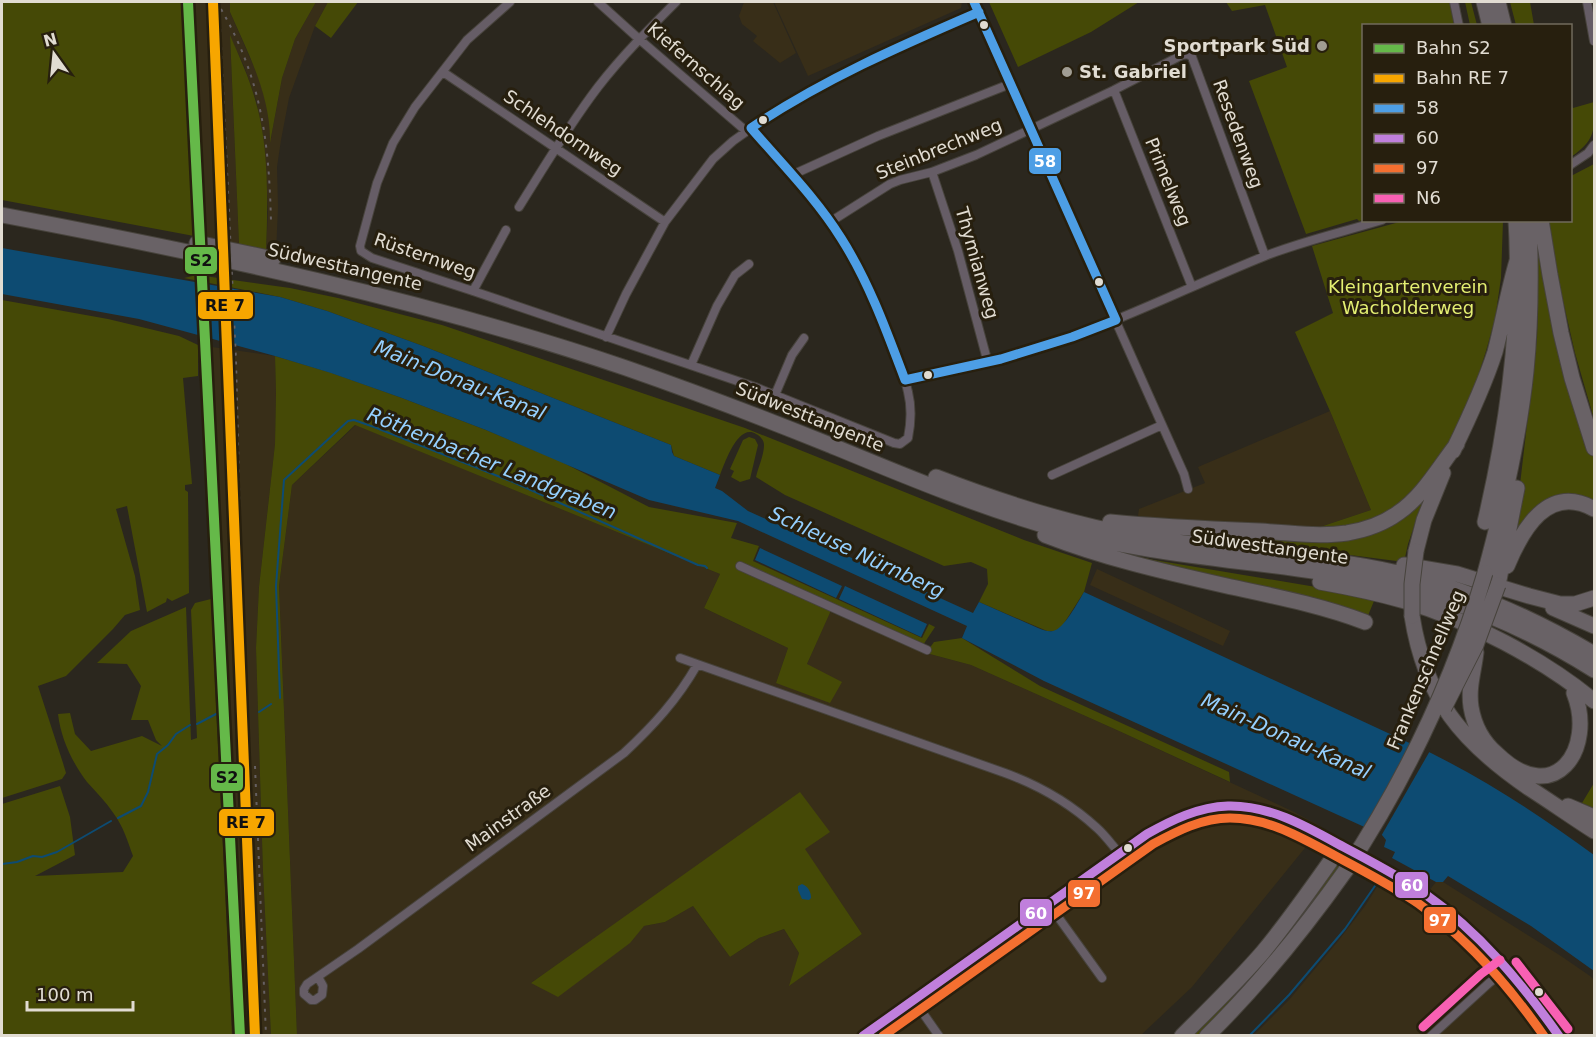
<svg xmlns="http://www.w3.org/2000/svg" width="1596" height="1037" viewBox="0 0 1596 1037" font-family="'DejaVu Sans',sans-serif">
<style>
.built{fill:#382e18;fill-rule:evenodd}
.green{fill:#454906}
.water{fill:#0d4b72}
.pier{fill:#2b271e}
.lines{fill:none;stroke-linecap:round;stroke-linejoin:round}
.stream{stroke:#0d4b72;stroke-width:2}
.street-casing{stroke:#47433c;stroke-width:10}
.highway-casing{stroke:#47433c;stroke-width:17}
.street{stroke:#665d66;stroke-width:8}
.highway{stroke:#696266;stroke-width:15}
.rail{stroke:#666062;stroke-width:2;stroke-dasharray:3 6;stroke-linecap:butt}
.highway-bridge-casing{stroke:#47433c;stroke-width:17;stroke-linecap:butt}
.highway-bridge{stroke:#696266;stroke-width:15}
.bus-1-casing{stroke:#271f0e;stroke-width:14}
.bus-2-casing{stroke:#271f0e;stroke-width:14}
.bus-3-casing{stroke:#271f0e;stroke-width:14}
.bus-4-casing{stroke:#271f0e;stroke-width:14}
.bus-1{stroke:#4d9ee5;stroke-width:9}
.bus-2{stroke:#c07fdc;stroke-width:9}
.bus-3{stroke:#f46f30;stroke-width:9}
.bus-4{stroke:#f860b3;stroke-width:9}
.rail-1-casing{stroke:#271f0e;stroke-width:15}
.rail-2-casing{stroke:#271f0e;stroke-width:15}
.rail-1{stroke:#65b949;stroke-width:10}
.rail-2{stroke:#f7a600;stroke-width:10}
.bus-dot{fill:#e1dcd2;stroke:#271f0e;stroke-width:2}
.poi-dot{fill:#a19d93;stroke:#271f0e;stroke-width:2}
.labels{text-anchor:middle;stroke-width:6;stroke-linejoin:round;paint-order:stroke}
.poi-label{font-size:18px;font-weight:bold;fill:#e1dcd2;stroke:#271f0e;text-anchor:end}
.street-label{font-size:18px;fill:#e1dcd2;stroke:#271f0e}
.park-label{font-size:18px;fill:#e4ef72;stroke:#271f0e}
.water-label{font-size:20px;font-style:italic;fill:#95d0ff;stroke:#271f0e}
.line-badge{stroke:#271f0e;stroke-width:2}
.badge-label{font-size:16px;text-anchor:middle;font-weight:bold;fill:#fff}
.pale-badge-label{font-size:16px;text-anchor:middle;font-weight:bold;fill:#111}
</style>
<rect width="100%" height="100%" fill="#2b271e"/>
<path class="built" d="M185 2H230V12L258 76 268 108 271 138 282 78 295 39 316 2H328L315 26 289 98 281 140 277 167 278 207 276 253 266 251 268 212 266 177 262 130 256 100 244 66 230 37 239 244 194 236Z
M744 2H773L796 53 780 63 753 41 757 36 742 24 739 16Z
M774 2H962L961 8 808 76Z
M198 345 275 356 276 393 275 444 259 587 256 648 263 872 271 1035H232L211 599V578Z
M1330 411 1371 510 1308 531 1138 516 1139 509 1205 483 1198 467Z
M356 425 720 574 704 608 788 648 776 683 807 664 830 612 926 653 971 665 1119 731 1292 811 1322 827 1192 987 1141 1035H297L279 586 292 485ZM804 849 862 934 790 985 799 953 784 929 759 938 730 957 693 906 665 922 644 926 531 983 578 950Z
M1097 569 1230 631 1223 646 1090 585Z
M1382 879 1419 903 1436 882H1443L1561 956 1590 976 1594 980V1035L1253 1036 1289 1000 1339 940 1365 906Z"/>
<path class="green" d="M2 2H185L194 236 2 200Z
M230 2H316L295 39 282 78 270 143C271 96 248 53 230 12Z
M328 2H358L331 38 315 26Z
M989 2H1139L1091 32 1018 67Z
M1226 2H1450L1454 25 1364 26 1363 220 1359 221 1357 219 1306 234 1249 81 1287 67 1265 5 1232 11Z
M1465 2H1471L1477 25H1470Z
M1510 2H1530L1534 25H1516Z
M230 35C239 56 249 77 255 99 269 144 268 204 266 251L239 244Z
M1594 102C1595 131 1595 140 1571 157V105L1573 108Z
M1594 164V419L1575 353 1556 270 1549 221 1570 220 1571 176Z
M1403 221H1503L1501 278 1495 319 1486 351 1473 392 1446 449 1425 482 1376 523 1308 531 1371 510 1330 411 1295 332 1333 313 1312 246Z
M1534 222 1585 435 1594 457V505L1569 499 1513 545 1537 338 1538 301Z
M197 275 290 288 338 298 442 325 745 428 1024 540 1092 563 1084 592 1061 628 1055 631H1047L979 602 988 584 987 569 971 562 944 566 785 495 756 477C758 468 764 455 764 445 764 440 760 436 756 434 738 423 725 463 720 475L674 456 671 445 423 346 327 311 280 297 184 278Z
M2 300 108 319 179 336 198 345V376L183 378 192 484 185 485V490L188 492 189 593 172 601 167 598 166 602 147 612 127 506 116 509 135 576 140 610 125 615 113 629 66 676 38 686 63 763 66 773 62 779 2 798Z
M275 356 332 373 402 398 486 430 560 461 649 507 737 523 731 538 759 546 753 561 922 638 929 624 935 627 923 645 833 606 807 664 842 682 830 703 776 683 788 648 704 608 720 574 355 425 292 485 279 586 297 1035 271 1036 263 872 256 648 259 587 275 444 276 393Z
M749 437 755 439 758 445 750 479 740 482 731 477 734 471 730 469 743 440Z
M1424 497 1408 544 1404 562 1304 549 1151 532 1332 537Z
M1114 551 1154 560 1322 588 1374 601 1367 618Z
M211 599 232 1035H2V804L60 786 70 817 75 855 35 876 123 872 133 856C128 842 123 826 114 814 106 802 96 792 87 782 72 762 61 739 58 714L70 713 75 734 91 751 142 736 162 746 156 740 148 720H131L141 686 127 664 97 663 131 631 186 607 191 740 197 738 191 610 195 603Z
M962 638 1040 686 1229 772 1230 782 1119 731 971 665 926 653 934 642Z
M1594 783V808L1582 803Z
M800 792 830 832 805 849 862 934 789 986 799 953 784 929 759 938 730 957 693 906 665 922 644 926 630 943 558 997 531 983Z
M1336 865 1340 868 1323 893 1235 999 1199 1035 1192 1036Z"/>
<path class="water" d="M2 248 280 297 327 311 423 346 671 445 672 452 674 456 720 475 715 488 722 491 748 511 973 613 979 602 1038 628C1043 630 1048 632 1053 631 1064 629 1078 602 1084 592L1431 753C1489 782 1542 817 1594 855V971L1531 926 1448 876 1443 882H1436L1392 858 1395 852 1384 847 1386 840 1382 835 1044 681 962 638 967 626 738 521 649 500 486 430 402 398 331 373 275 356 139 319 2 294Z
M760 548 842 586 836 598 755 560Z
M845 586 927 624 921 637 839 599Z
M802 884C808 886 811 892 811 898L809 900 802 899 798 890V886Z"/>
<path class="pier" d="M1414 741 1431 749 1380 838 1364 830Z"/>
<g class="lines">
<path class="stream" d="M280 698 276 586 284 480 348 421 354 420 374 427 513 482 698 565 705 566 707 568
M259 712 271 704
M197 724 216 714
M118 818 141 806 148 792 157 754 168 745 176 734 190 725
M2 864 17 862 33 856 42 857 57 852 111 821
M1249 1036 1289 995 1345 929 1377 883"/>
<g class="street-casing">
<path id="street" d="M510 2 467 40 415 107 393 143 377 183 360 246 361 251 372 258 473 291 755 387 894 443 900 444 908 438C911 423 912 408 908 392 904 373 896 354 888 336 870 290 848 243 817 204 796 177 772 153 751 128
M598 2 639 39 746 131
M974 2 1150 398 1184 474 1188 489
M1454 2 1459 26
M1587 2 1594 41
M443 72 665 222
M1114 90 1192 287
M1570 165 1588 153 1594 145
M932 172 958 251 988 363
M792 175 878 136 1010 84
M519 207C544 167 569 125 598 87 622 56 649 29 676 2
M830 222 890 184 900 180 932 172 976 155 1114 90 1182 55 1188 54 1192 57 1265 256
M473 291 506 230
M606 337 626 294 665 222 713 159 733 141 781 107 870 60 979 12
M691 365 717 306 735 275 749 264
M905 380C962 369 1017 356 1072 337 1138 313 1200 282 1265 256 1303 241 1343 232 1382 220
M775 395 792 355 804 338
M1052 475 1162 425
M740 566 927 650
M680 658 1005 773C1038 785 1071 804 1097 828 1105 835 1112 845 1119 853
M1048 903 1102 978
M318 977 323 986 322 995 315 1000H311L304 994V989L307 984 358 949 624 753C653 726 677 700 697 665
M913 999 939 1036
M862 1036 1147 834C1173 819 1197 807 1228 806 1269 805 1304 825 1338 844 1372 862 1406 879 1436 902 1480 934 1528 990 1559 1036
M1431 1036 1489 983 1507 969"/>
</g>
<g class="highway-casing">
<path id="highway" d="M1484 2 1490 26
M1498 2 1504 26
M2 215C213 255 423 299 626 368 695 392 763 418 830 445 905 476 979 507 1057 529 1157 558 1261 560 1362 579 1445 594 1523 625 1594 670
M1541 220 1550 275 1561 333 1572 378 1594 448
M197 243 273 259
M1453 451C1469 418 1484 386 1495 352 1503 322 1508 291 1517 261
M936 477C1001 502 1068 524 1137 536 1223 551 1312 554 1398 573 1468 589 1533 618 1594 654
M1110 522C1160 527 1210 529 1260 531 1289 533 1319 537 1347 533 1365 530 1383 524 1398 513 1423 496 1439 467 1457 444
M1485 522C1508 424 1522 322 1516 220
M1045 535C1104 558 1165 572 1227 586 1273 596 1320 605 1365 622
M1416 551 1424 520 1443 473
M1404 565 1457 574 1529 596 1560 604H1575L1594 598
M1507 566C1522 530 1548 483 1594 509
M1485 573C1503 507 1519 440 1526 371 1531 321 1531 271 1529 220
M1320 582C1348 587 1377 593 1405 601 1469 620 1543 659 1594 701
M1498 585 1517 488
M1553 608 1594 626
M1412 616C1425 699 1462 742 1529 788 1551 802 1572 817 1594 831
M1476 652C1474 671 1468 687 1471 707 1474 725 1483 742 1497 754 1555 810 1596 748 1574 693
M1568 806 1594 817
M1182 1036C1210 1008 1238 981 1263 952 1287 923 1308 893 1330 862
M1207 1036C1259 985 1304 929 1346 870"/>
</g>
<use href="#street" class="street"/>
<use href="#highway" class="highway"/>
<path class="rail" d="M219 2 236 360 241 566 249 776
M221 9C262 80 269 143 271 222
M255 766 266 1036"/>
<g class="highway-bridge-casing">
<path id="highway-bridge" d="M1412 616V584L1416 551
M1444 708 1476 645 1498 585
M1346 870C1406 779 1454 678 1485 573"/>
</g>
<use href="#highway-bridge" class="highway-bridge"/>
<g class="bus-1-casing">
<path id="bus-1" d="M974 2 1116 320
M751 128C782 164 816 198 841 238 869 282 887 332 905 380
M751 128C822 80 900 46 979 12
M905 380 1001 359 1072 337 1116 320"/>
</g>
<g class="bus-2-casing">
<path id="bus-2" d="M863 1036 1147 834C1172 820 1198 807 1228 806 1268 805 1304 825 1338 844 1368 860 1398 875 1425 894 1479 932 1521 982 1559 1036"/>
</g>
<g class="bus-3-casing">
<path id="bus-3" d="M883 1036 1153 844C1177 831 1202 818 1230 818 1268 818 1300 837 1332 854 1361 870 1391 885 1419 904 1468 939 1509 986 1544 1036"/>
</g>
<g class="bus-4-casing">
<path id="bus-4" d="M1516 962 1568 1029
M1423 1027 1481 974 1500 960"/>
</g>
<use href="#bus-1" class="bus-1"/>
<use href="#bus-2" class="bus-2"/>
<use href="#bus-3" class="bus-3"/>
<use href="#bus-4" class="bus-4"/>
<g class="rail-1-casing">
<path id="rail-1" d="M188 2 240 1036"/>
</g>
<g class="rail-2-casing">
<path id="rail-2" d="M213 2 255 1036"/>
</g>
<use href="#rail-1" class="rail-1"/>
<use href="#rail-2" class="rail-2"/>
</g>
<g class="bus-dot">
<circle cx="984" cy="25" r="5"/>
<circle cx="763" cy="120" r="5"/>
<circle cx="1099" cy="282" r="5"/>
<circle cx="928" cy="375" r="5"/>
<circle cx="1128" cy="848" r="5"/>
<circle cx="1539" cy="992" r="5"/>
</g>
<g class="poi-dot">
<circle cx="1322" cy="46" r="6"/>
<circle cx="1067" cy="72" r="6"/>
</g>
<g class="labels">
<g class="poi-label">
<text x="1310" y="52">Sportpark Süd</text>
<text x="1079" y="78" text-anchor="start">St. Gabriel</text>
</g>
<g class="street-label">
<text transform="translate(696 66) rotate(41)" y="6">Kiefernschlag</text>
<text transform="translate(563 133) rotate(34)" y="6">Schlehdornweg</text>
<text transform="translate(1238 134) rotate(70)" y="6">Resedenweg</text>
<text transform="translate(939 149) rotate(-22)" y="6">Steinbrechweg</text>
<text transform="translate(1168 182) rotate(68)" y="6">Primelweg</text>
<text transform="translate(425 256) rotate(19)" y="6">Rüsternweg</text>
<text transform="translate(977 263) rotate(74)" y="6">Thymianweg</text>
<text transform="translate(345 267) rotate(13)" y="6">Südwesttangente</text>
<text transform="translate(810 417) rotate(22)" y="6">Südwesttangente</text>
<text transform="translate(1270 547) rotate(8)" y="6">Südwesttangente</text>
<text transform="translate(1426 670) rotate(-67)" y="6">Frankenschnellweg</text>
<text transform="translate(508 818) rotate(-36)" y="6">Mainstraße</text>
</g>
<g class="park-label">
<text x="1408" y="293">Kleingartenverein<tspan x="1408" dy="21">Wacholderweg</tspan></text>
</g>
<g class="water-label">
<text transform="translate(460 380) rotate(22)" y="7">Main-Donau-Kanal</text>
<text transform="translate(492 463) rotate(22)" y="7">Röthenbacher Landgraben</text>
<text transform="translate(857 552) rotate(25)" y="7">Schleuse Nürnberg</text>
<text transform="translate(1286 736) rotate(24)" y="7">Main-Donau-Kanal</text>
</g>
</g>
<g class="line-badge">
<rect x="1028" y="147" width="34" height="28" rx="6" fill="#4d9ee5"/>
<rect x="184" y="246" width="34" height="29" rx="6" fill="#65b949"/>
<rect x="197" y="291" width="57" height="29" rx="6" fill="#f7a600"/>
<rect x="210" y="763" width="34" height="29" rx="6" fill="#65b949"/>
<rect x="218" y="808" width="57" height="29" rx="6" fill="#f7a600"/>
<rect x="1394" y="871" width="35" height="28" rx="6" fill="#c07fdc"/>
<rect x="1067" y="879" width="34" height="29" rx="6" fill="#f46f30"/>
<rect x="1019" y="898" width="34" height="29" rx="6" fill="#c07fdc"/>
<rect x="1423" y="906" width="34" height="28" rx="6" fill="#f46f30"/>
</g>
<g class="badge-label">
<text x="1045" y="167">58</text>
<text x="1412" y="891">60</text>
<text x="1084" y="899">97</text>
<text x="1036" y="919">60</text>
<text x="1440" y="926">97</text>
</g>
<g class="pale-badge-label">
<text x="201" y="266">S2</text>
<text x="225" y="311">RE 7</text>
<text x="227" y="783">S2</text>
<text x="246" y="828">RE 7</text>
</g>
<rect width="1596" height="1037" fill="none" stroke="#e1dcd2" stroke-width="6"/>
<rect x="1362" y="24" width="210" height="198" fill="#271f0e" stroke="#716b5c" stroke-width="1.5"/>
<rect x="1374" y="44" width="30" height="9" fill="#65b949" stroke="#716b5c" stroke-width="1.5"/>
<text x="1416" y="54" font-size="18" fill="#e1dcd2">Bahn S2</text>
<rect x="1374" y="74" width="30" height="9" fill="#f7a600" stroke="#716b5c" stroke-width="1.5"/>
<text x="1416" y="84" font-size="18" fill="#e1dcd2">Bahn RE 7</text>
<rect x="1374" y="104" width="30" height="9" fill="#4d9ee5" stroke="#716b5c" stroke-width="1.5"/>
<text x="1416" y="114" font-size="18" fill="#e1dcd2">58</text>
<rect x="1374" y="134" width="30" height="9" fill="#c07fdc" stroke="#716b5c" stroke-width="1.5"/>
<text x="1416" y="144" font-size="18" fill="#e1dcd2">60</text>
<rect x="1374" y="164" width="30" height="9" fill="#f46f30" stroke="#716b5c" stroke-width="1.5"/>
<text x="1416" y="174" font-size="18" fill="#e1dcd2">97</text>
<rect x="1374" y="194" width="30" height="9" fill="#f860b3" stroke="#716b5c" stroke-width="1.5"/>
<text x="1416" y="204" font-size="18" fill="#e1dcd2">N6</text>
<g transform="translate(54 54) rotate(345)" stroke="#271f0e" stroke-width="4.5" paint-order="stroke">
<path d="M0-4.5L10 22L0 15L-10 22Z" fill="#e1dcd2"/>
<text y="-9" font-size="16" font-weight="bold" text-anchor="middle" fill="#e1dcd2">N</text>
</g>
<path d="M27 1001v9h106v-9" fill="none" stroke="#e1dcd2" stroke-width="3"/>
<text x="36" y="1001" font-size="18" fill="#e1dcd2" stroke="#271f0e" stroke-width="4.5" paint-order="stroke">100 m</text>
</svg>
